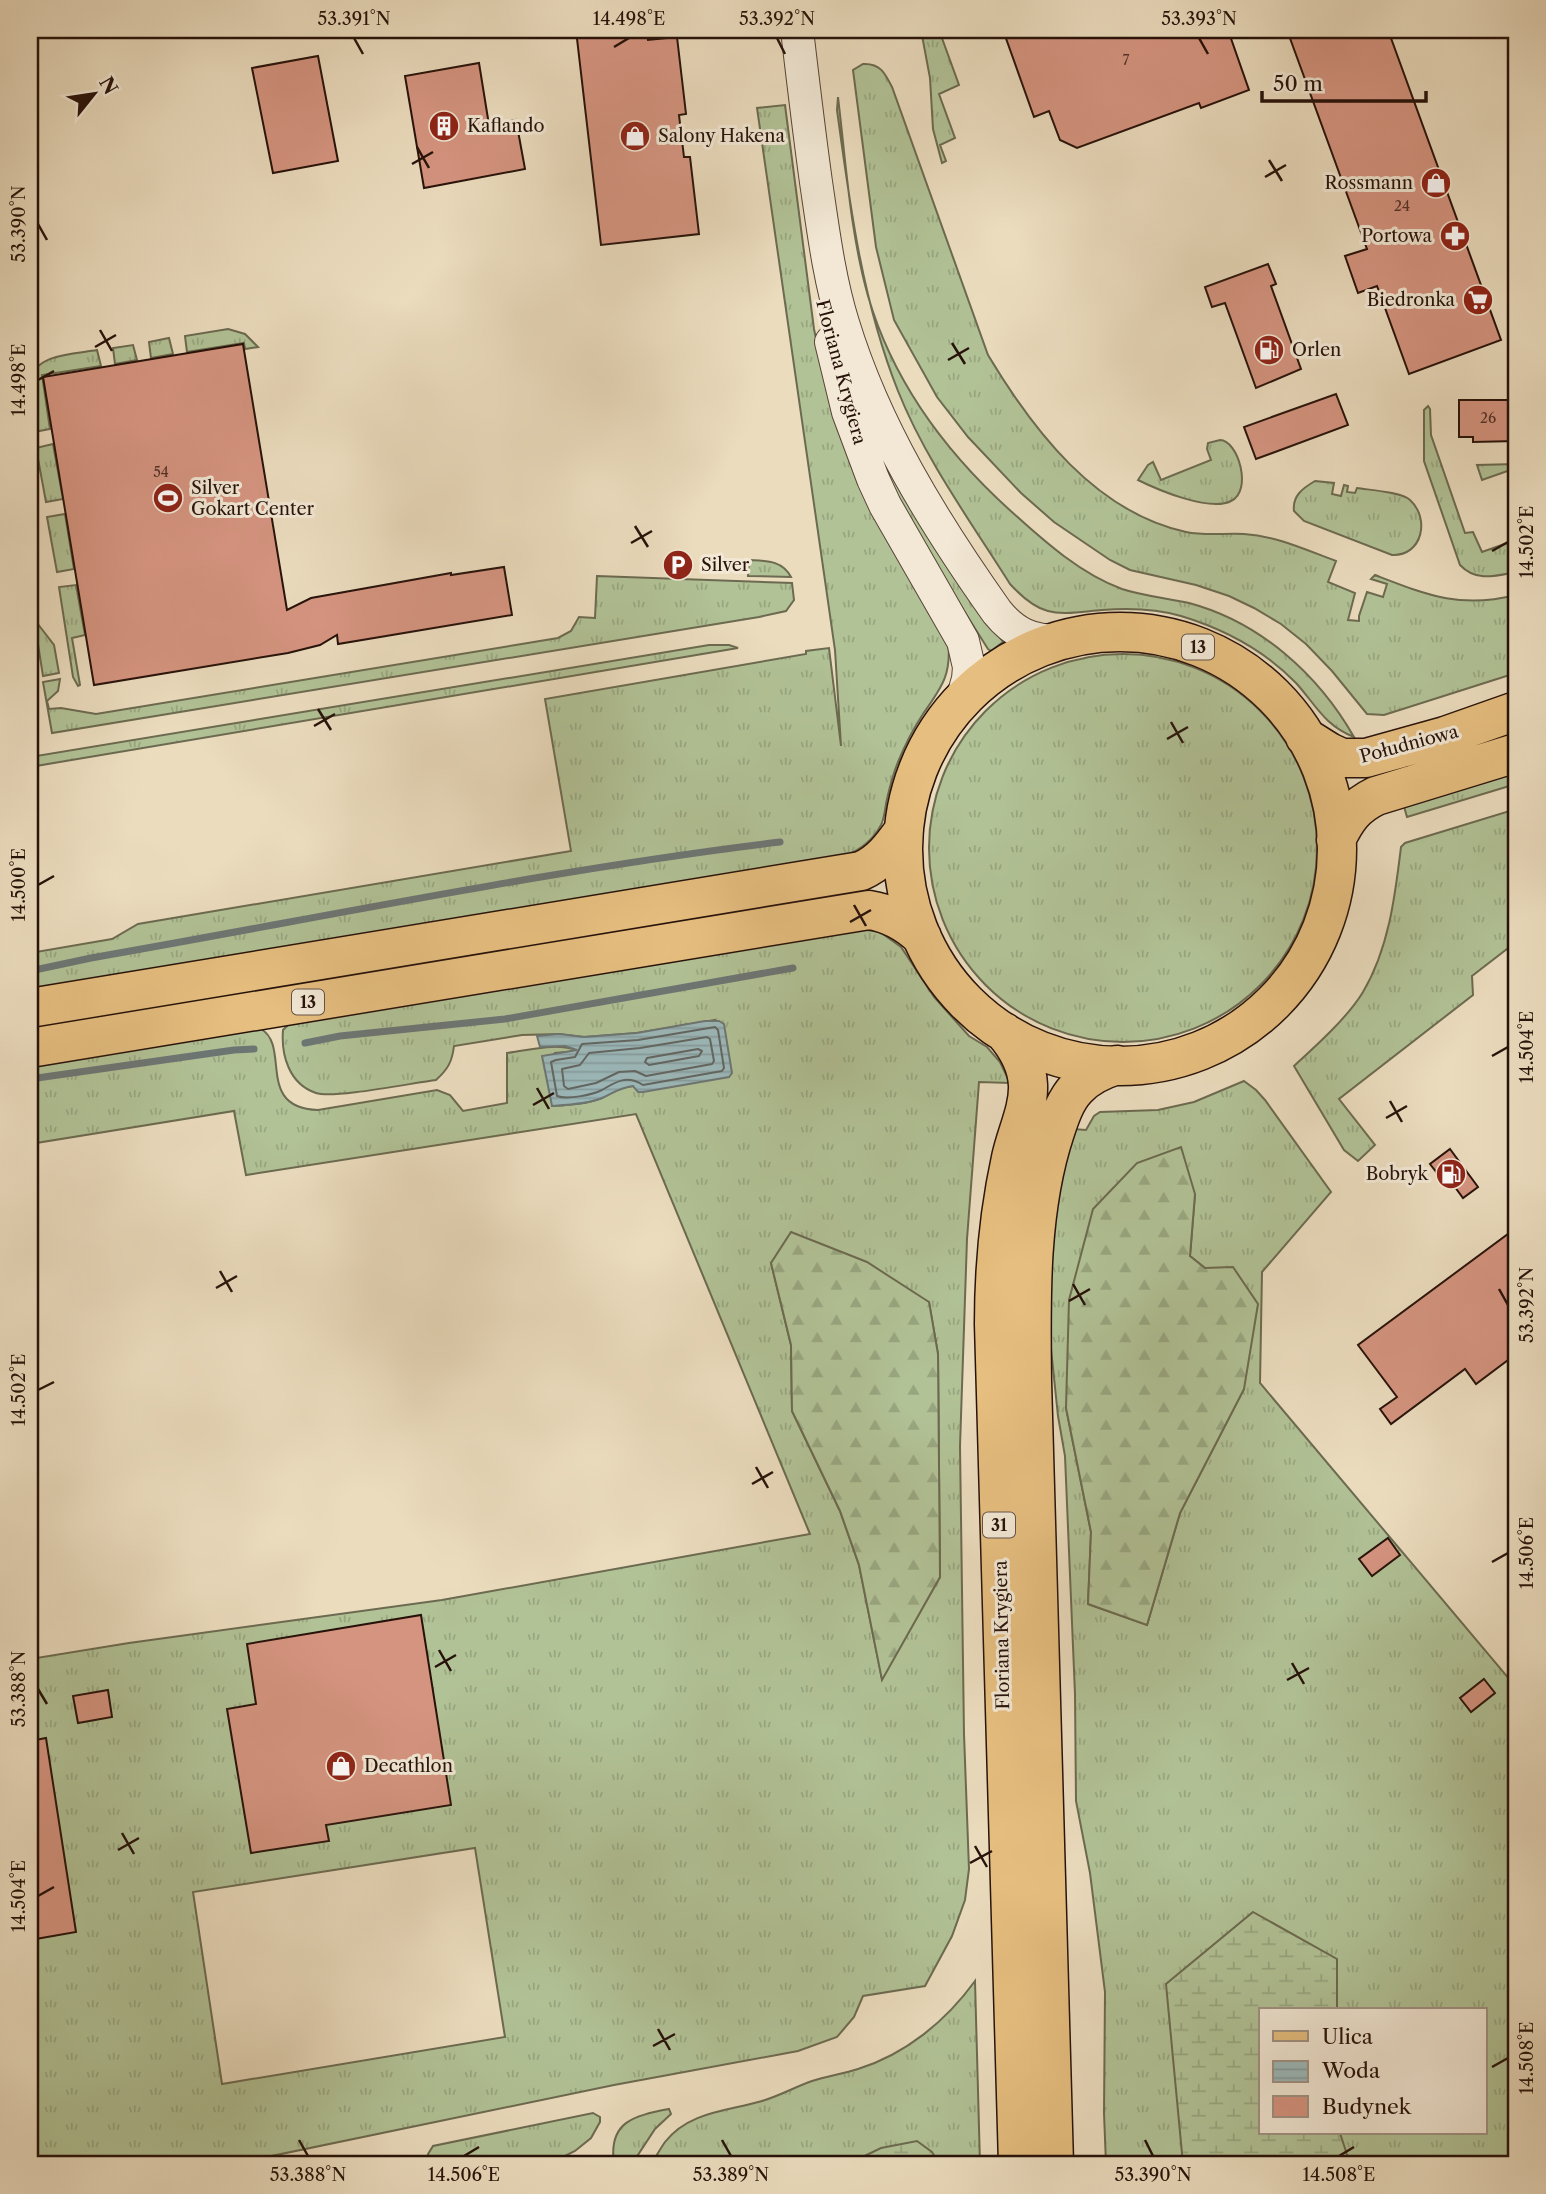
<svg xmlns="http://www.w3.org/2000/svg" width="1546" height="2194" viewBox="0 0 1546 2194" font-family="'Libre Caslon Text',serif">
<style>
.grass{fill:url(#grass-tufts);stroke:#6c6a50;stroke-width:2;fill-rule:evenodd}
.forest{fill:url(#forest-firs);stroke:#6c6a50;stroke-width:2}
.wetland{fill:url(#wetland-marsh);stroke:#6c6a50;stroke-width:2}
.water{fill:url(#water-rules);stroke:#6d7674;stroke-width:2}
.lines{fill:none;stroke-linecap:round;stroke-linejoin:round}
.shore{stroke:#626662;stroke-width:2}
.stream{stroke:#6d7674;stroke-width:7}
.building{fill:#d59480;stroke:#27120a;stroke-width:2}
.minor-casing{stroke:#584437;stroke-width:34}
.major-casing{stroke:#27120a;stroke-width:41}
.minor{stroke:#f2e8d5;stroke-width:32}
.major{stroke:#e6be7f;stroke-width:38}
.ticks{fill:none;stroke:#27120a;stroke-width:2.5}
.labels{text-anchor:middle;stroke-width:6;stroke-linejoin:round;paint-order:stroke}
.number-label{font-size:14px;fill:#523228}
.shield{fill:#f2e8d5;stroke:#645247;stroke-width:2}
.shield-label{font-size:16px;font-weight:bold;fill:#27120a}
.poi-label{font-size:18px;fill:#27120a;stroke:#f2e8d5;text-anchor:start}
.street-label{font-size:18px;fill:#27120a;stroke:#f2e8d5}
.neatline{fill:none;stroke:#27120a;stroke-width:2.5}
.ticks-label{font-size:18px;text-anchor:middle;fill:#27120a}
</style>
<defs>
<pattern id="grass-tufts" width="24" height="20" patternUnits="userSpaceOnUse" patternTransform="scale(1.75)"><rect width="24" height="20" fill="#b1c296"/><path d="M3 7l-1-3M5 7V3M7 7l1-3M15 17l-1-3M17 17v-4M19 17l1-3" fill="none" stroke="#98a680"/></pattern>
<pattern id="forest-firs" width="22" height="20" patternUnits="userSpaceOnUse" patternTransform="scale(1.75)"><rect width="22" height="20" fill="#b1c296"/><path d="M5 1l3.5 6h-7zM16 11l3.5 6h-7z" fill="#98a680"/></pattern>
<pattern id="wetland-marsh" width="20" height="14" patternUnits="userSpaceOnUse" patternTransform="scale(1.75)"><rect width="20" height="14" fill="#b1c296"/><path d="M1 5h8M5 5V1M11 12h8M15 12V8" fill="none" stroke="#98a680"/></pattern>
<pattern id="water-rules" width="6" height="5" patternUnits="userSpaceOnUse" patternTransform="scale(1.75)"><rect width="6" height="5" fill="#9cb9bb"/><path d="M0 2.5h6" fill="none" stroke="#869e9f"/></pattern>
</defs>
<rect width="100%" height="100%" fill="#ebdcbe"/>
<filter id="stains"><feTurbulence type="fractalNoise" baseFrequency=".00286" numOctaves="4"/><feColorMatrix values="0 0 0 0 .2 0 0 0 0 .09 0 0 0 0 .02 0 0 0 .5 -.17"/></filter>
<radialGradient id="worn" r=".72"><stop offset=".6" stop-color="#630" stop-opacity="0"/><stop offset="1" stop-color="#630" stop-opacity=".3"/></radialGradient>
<path class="grass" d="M921 30H939L959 85 939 94 955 138 940 145 946 161 942 163 933 129 930 78Z
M863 64C880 63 885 73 892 87L988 355C1033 430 1095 512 1186 532 1205 536 1225 533 1244 534 1277 536 1306 550 1336 561L1328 582 1355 593 1348 620 1359 621V616L1367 592 1383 597 1387 584 1371 579 1375 575C1427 595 1460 609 1516 595V673L1384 715 1367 714 1332 671 1306 644 1281 624 1254 608 1229 596 1196 585 1130 570 1110 560 1054 522 1021 493 968 437 937 397 894 320 876 247 853 70Z
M838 97C846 163 850 232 868 296 893 382 947 454 1013 513 1045 542 1081 574 1122 589 1143 596 1167 598 1189 603 1260 622 1318 674 1354 737 1324 725 1316 705 1296 683 1265 651 1224 629 1181 616 1157 609 1127 608 1102 610 1058 614 1043 620 1010 584 971 522 925 459 898 391 862 300 850 206 837 110Z
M785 105 814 329 826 386 948 640C952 674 942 687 923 714 913 729 905 745 898 762 893 774 890 786 887 799 885 807 885 817 881 825 873 840 860 850 845 856L30 991V953L112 939 138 924 571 851 545 699 806 654V651L829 648 841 746 835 650 757 108Z
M228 329 245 334 258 347 245 349 244 343 187 352 185 336Z
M169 338 173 354 151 358 149 342Z
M133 345 137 360 115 364 113 348Z
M97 350 101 366 42 375 50 429 34 432C30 421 30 410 30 398 30 393 29 387 30 381 35 353 76 354 97 350Z
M1428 406 1430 409 1431 435 1465 533 1473 532 1482 552 1516 540V572C1495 576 1476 582 1460 565L1424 461V410Z
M865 411 908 492 1003 642 991 651 988 649 945 581 888 481Z
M1220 440C1238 440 1253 491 1231 501 1210 512 1158 490 1138 480L1148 465 1153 462 1161 480 1211 460 1207 449 1208 443Z
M53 444 63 499 46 502 36 448Z
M1516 464V468L1482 480 1477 465Z
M1315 481 1334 483 1332 494 1341 496 1344 485 1348 486 1347 492 1355 493 1357 488C1369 490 1402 492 1410 500 1430 518 1423 556 1392 555L1304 521 1294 511C1292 496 1303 488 1315 481Z
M65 514 74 569 57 572 47 517Z
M749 560C766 561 782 560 791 577L748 576Z
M597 576 792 583 794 600 786 611 759 617 52 733 43 682 60 679 58 691 47 701 49 709 61 708 96 714 558 638 571 631 579 617 595 618Z
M76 585 85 635 72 638 80 685 78 686 73 677 59 587Z
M34 619 54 645 59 673 43 676Z
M709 645H729L738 648 30 767V757Z
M929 848a194 194 0 1 1 388 0a194 194 0 1 1-388 0Z
M1516 769V784L1407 817 1403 803Z
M1516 809V942L1472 976 1473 995 1339 1099 1375 1145 1358 1161 1344 1150 1294 1066C1316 1046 1348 1017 1363 992 1389 948 1395 896 1401 847L1405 843Z
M860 929 880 932 901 947 934 997 969 1036 987 1047 1000 1062 1010 1083 979 1082 967 1239 960 1446 964 1734 969 1869 965 1900 952 1936 925 1986 863 1996 854 2017 837 2037 798 2051 614 2085 233 2164H30V1659L129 1643 442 1600 810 1534 636 1114 246 1175 234 1111 30 1144V1065L261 1029C291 1046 255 1108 318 1110L437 1090 450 1095 463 1111 507 1103V1053C532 1050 555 1042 579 1051L555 1053 552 1106C568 1105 588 1104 602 1098 614 1092 618 1088 633 1086L714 1020 637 1033 584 1037 559 1034 522 1035 454 1046C452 1062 448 1069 436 1080 412 1083 333 1099 316 1093 289 1084 281 1055 283 1030L292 1021ZM771 1263 929 1302 938 1354 940 1577 882 1679 859 1565 840 1511 792 1411 791 1345ZM475 1848 505 2037 222 2084 193 1892Z
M1244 1081 1256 1090 1265 1100 1331 1192 1262 1272 1260 1383 1516 1687V2164H1106L1104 2113 1105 1992 1090 1873 1076 1801 1075 1694 1065 1456 1058 1416 1045 1291 1052 1210 1073 1129 1086 1130 1094 1116 1100 1112 1158 1110 1194 1102ZM1195 1194 1190 1256 1205 1268 1244 1389 1180 1513 1147 1625 1088 1604 1091 1532 1066 1408ZM1261 2010H1485V2133H1261Z
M975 1981 980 2164H651C656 2157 660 2149 665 2142 689 2111 729 2111 762 2101 779 2096 795 2087 812 2081 827 2076 843 2074 858 2069 906 2054 946 2021 975 1981Z
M669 2109 671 2114 655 2129 632 2164H614C608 2121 634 2116 669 2109Z
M593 2113 600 2117V2122L591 2138 575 2151 549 2164H432L428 2154 433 2146Z"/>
<path class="forest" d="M1181 1147 1195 1194 1190 1256 1205 1268 1233 1267 1258 1304 1244 1389 1180 1513 1147 1625 1088 1604 1091 1532 1066 1408 1069 1300 1093 1209 1137 1163Z
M791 1232 867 1262 929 1302 938 1354 940 1577 882 1680 859 1565 840 1511 792 1411 791 1345 771 1263Z"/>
<path class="wetland" d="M1253 1912 1337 1959V2010H1261V2133H1340L1350 2164H1183L1166 1984Z
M917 2141 932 2152 939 2164H848L881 2148Z"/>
<path class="water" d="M705 1021H719L724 1024 732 1073 729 1077 643 1092H638L633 1086C618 1088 614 1093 602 1098 588 1104 567 1105 552 1106L542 1056 577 1050 565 1046 540 1047 537 1036 559 1034 584 1037 637 1033Z"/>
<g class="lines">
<path class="shore" d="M715 1027 718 1030 724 1068 722 1071 643 1085C627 1075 617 1081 602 1090 592 1095 567 1100 557 1096L551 1062 556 1060 575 1057 582 1044 638 1040Z
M707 1037 710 1039 714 1061 712 1064 646 1076 635 1071 619 1072 596 1083 568 1089 564 1086 562 1069 580 1065 589 1053 640 1048Z
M698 1049 702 1051 699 1056 649 1065 645 1062 647 1058Z"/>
<path class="stream" d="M30 971 91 958C320 918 548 870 780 842
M305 1043 340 1036 505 1019 793 968
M30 1079 234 1050 254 1049"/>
</g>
<path class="building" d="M576 30H646L648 40 677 37 686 114 679 115 684 157H690L699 234 601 245Z
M1003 30H1228L1249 90 1201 108 1199 103 1077 148 1060 140 1049 111 1034 117Z
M1287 30H1388L1501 340 1409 374 1377 286 1358 293 1345 256 1367 249Z
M318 56 338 161 273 173 252 68Z
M479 63 489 125 516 120 525 169 424 188 405 76Z
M1268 264 1276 284 1271 286 1301 369 1256 388 1225 303 1212 307 1205 287Z
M243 344 287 610 311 598 451 573V575L504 567 512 615 338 644 337 635 320 645 288 653 94 685 43 377Z
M1336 394 1348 425 1256 459 1244 427Z
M1459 400H1516V441L1473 442V437H1459Z
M1450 1149 1478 1187 1463 1198 1452 1183 1447 1186 1430 1164Z
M1516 1228V1354L1476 1384 1465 1369 1391 1424 1380 1409 1397 1397 1358 1345Z
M1388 1538 1400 1555 1372 1576 1359 1559Z
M421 1615 451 1805 326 1825 329 1841 251 1853 227 1709 256 1704 247 1644Z
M1484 1679 1495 1693 1471 1712 1460 1698Z
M108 1690 112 1717 78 1723 73 1696Z
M46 1738 76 1932 30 1940V1741Z"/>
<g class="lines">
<g class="minor-casing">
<path id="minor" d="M797 30C803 81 809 132 816 182 823 229 829 278 843 323 875 428 934 523 997 612 1014 633 1031 641 1059 641
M831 342 848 412 873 479 885 505 963 641 969 667 968 679 962 700"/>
</g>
<g class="major-casing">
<path id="major" d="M903 849a217 217 0 1 1 434 0a217 217 0 1 1-434 0Z
M1305 737 1329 752 1342 758H1366L1445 736 1516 711
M1336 840C1346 819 1355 806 1376 796L1516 753
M30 1008 861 871C880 863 892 847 904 830
M1004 1032C1017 1047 1027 1064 1028 1085 1029 1109 1016 1134 1011 1158 999 1213 994 1268 994 1324L1018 2164
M30 1048 869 910C889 913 907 923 922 937
M1054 2164 1032 1381C1031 1300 1029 1210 1055 1132 1060 1117 1065 1101 1076 1089 1087 1076 1101 1070 1117 1065"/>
</g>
<use href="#minor" class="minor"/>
<use href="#major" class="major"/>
</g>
<path class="ticks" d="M354 38 363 54M777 38 785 54M1199 38 1208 54M614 47 629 38M417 147 429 168M1269 160 1282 181M412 164 433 152M1265 177 1286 165M38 224 47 240M100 330 112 351M952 343 965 364M95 347 116 335M948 360 969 348M38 380 54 371M635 526 648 547M631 543 652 531M1492 551 1508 542M318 709 331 730M1171 722 1183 743M314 726 335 714M1167 739 1188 727M38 885 54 876M854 905 866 926M850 922 871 910M1492 1056 1508 1047M537 1088 549 1109M1390 1101 1402 1122M533 1105 554 1093M1386 1118 1407 1106M220 1271 232 1292M1073 1284 1085 1305M216 1288 237 1276M1499 1289 1508 1305M1069 1301 1090 1289M38 1390 54 1382M756 1467 768 1488M752 1484 773 1472M1492 1562 1508 1553M439 1650 451 1671M1292 1663 1304 1684M435 1667 456 1655M1287 1680 1309 1668M38 1689 47 1704M122 1833 134 1854M975 1846 987 1867M118 1850 139 1838M970 1863 992 1851M38 1896 54 1887M658 2029 670 2050M653 2046 675 2034M1492 2067 1508 2058M299 2140 308 2156M722 2140 731 2156M1145 2140 1153 2156M464 2156 479 2147M1339 2156 1354 2147"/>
<defs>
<g id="building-disc" transform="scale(1.575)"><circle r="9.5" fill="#8f2418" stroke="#f2e8d5"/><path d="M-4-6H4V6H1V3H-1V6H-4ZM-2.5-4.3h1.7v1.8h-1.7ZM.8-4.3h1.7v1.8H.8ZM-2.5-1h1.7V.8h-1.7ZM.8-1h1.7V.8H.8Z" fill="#fff"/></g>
<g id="shop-disc" transform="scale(1.575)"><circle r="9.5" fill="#8f2418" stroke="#f2e8d5"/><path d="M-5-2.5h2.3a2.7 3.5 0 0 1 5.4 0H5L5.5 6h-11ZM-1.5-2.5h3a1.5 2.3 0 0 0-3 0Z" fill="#fff"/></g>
<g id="pharmacy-disc" transform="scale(1.575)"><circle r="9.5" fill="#8f2418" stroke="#f2e8d5"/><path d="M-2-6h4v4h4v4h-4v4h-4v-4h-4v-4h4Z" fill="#fff"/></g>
<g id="supermarket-disc" transform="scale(1.575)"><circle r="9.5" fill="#8f2418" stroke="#f2e8d5"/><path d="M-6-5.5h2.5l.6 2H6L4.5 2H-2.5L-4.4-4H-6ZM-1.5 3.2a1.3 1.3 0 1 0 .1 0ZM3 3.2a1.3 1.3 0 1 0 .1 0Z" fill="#fff"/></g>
<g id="fuel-disc" transform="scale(1.575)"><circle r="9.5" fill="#8f2418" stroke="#f2e8d5"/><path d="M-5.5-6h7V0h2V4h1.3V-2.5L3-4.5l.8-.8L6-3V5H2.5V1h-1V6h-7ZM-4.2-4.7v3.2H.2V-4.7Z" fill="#fff"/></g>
<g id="stadium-disc" transform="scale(1.575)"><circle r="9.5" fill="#8f2418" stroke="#f2e8d5"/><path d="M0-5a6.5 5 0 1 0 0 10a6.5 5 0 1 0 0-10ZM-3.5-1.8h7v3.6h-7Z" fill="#fff"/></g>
<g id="parking-disc" transform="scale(1.575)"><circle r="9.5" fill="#8f2418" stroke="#f2e8d5"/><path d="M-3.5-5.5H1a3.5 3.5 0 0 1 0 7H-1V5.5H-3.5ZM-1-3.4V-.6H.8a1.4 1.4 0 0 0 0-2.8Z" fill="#fff"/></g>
</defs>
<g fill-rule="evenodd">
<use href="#building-disc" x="444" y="126"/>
<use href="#shop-disc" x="635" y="136"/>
<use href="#shop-disc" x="1436" y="183"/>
<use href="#pharmacy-disc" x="1455" y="236"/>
<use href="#supermarket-disc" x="1478" y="300"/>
<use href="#fuel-disc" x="1269" y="350"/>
<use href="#stadium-disc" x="168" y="498"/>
<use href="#parking-disc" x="678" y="565"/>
<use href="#fuel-disc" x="1451" y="1174"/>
<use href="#shop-disc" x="341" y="1766"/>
</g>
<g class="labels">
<g class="number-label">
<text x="1126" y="65">7</text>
<text x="1402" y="211">24</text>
<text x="1488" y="423">26</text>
<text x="161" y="477">54</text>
</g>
<g class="shield">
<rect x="1182" y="634.5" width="32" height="25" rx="5"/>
<rect x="292" y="989.5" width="32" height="25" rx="5"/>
<rect x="983" y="1512.5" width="32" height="25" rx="5"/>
</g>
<g class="shield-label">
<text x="1198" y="653">13</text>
<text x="308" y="1008">13</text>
<text x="999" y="1531">31</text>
</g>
<g class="poi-label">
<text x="467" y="132">Kaflando</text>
<text x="658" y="142">Salony Hakena</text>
<text x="1413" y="189" text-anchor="end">Rossmann</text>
<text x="1432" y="242" text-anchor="end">Portowa</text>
<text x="1455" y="306" text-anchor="end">Biedronka</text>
<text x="1292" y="356">Orlen</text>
<text x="191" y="494">Silver<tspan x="191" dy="21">Gokart Center</tspan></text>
<text x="701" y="571">Silver</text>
<text x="1428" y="1180" text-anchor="end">Bobryk</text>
<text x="364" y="1772">Decathlon</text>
</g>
<g class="street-label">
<text transform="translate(841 372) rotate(75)" y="6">Floriana Krygiera</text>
<text transform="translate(1409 744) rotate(-15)" y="6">Południowa</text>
<text transform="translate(1002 1635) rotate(-91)" y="6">Floriana Krygiera</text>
</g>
</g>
<rect width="1546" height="2194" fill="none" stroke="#ebdcbe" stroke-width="77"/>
<rect x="1259" y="2008" width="228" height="126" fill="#f2e8d5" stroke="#a19284" stroke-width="2"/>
<rect x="1273" y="2031" width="35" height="10" fill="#e6be7f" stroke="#a19284" stroke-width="2"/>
<text x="1322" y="2044" font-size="21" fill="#27120a">Ulica</text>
<rect x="1273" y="2061" width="35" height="21" fill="url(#water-rules)" stroke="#a19284" stroke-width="2"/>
<text x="1322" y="2078" font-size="21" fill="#27120a">Woda</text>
<rect x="1273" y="2096" width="35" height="21" fill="#d59480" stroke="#a19284" stroke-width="2"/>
<text x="1322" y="2114" font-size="21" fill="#27120a">Budynek</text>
<g transform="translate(94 94) rotate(60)" stroke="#f2e8d5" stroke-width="5" paint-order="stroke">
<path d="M0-5L12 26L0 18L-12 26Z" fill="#27120a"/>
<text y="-10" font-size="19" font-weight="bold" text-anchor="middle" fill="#27120a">N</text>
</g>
<path d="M1262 91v10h164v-10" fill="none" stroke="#27120a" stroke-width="3.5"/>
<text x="1273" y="91" font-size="21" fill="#27120a" stroke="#f2e8d5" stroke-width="5" paint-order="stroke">50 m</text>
<rect x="38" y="38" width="1470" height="2118" class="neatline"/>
<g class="ticks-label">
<text x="354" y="25">53.391°N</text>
<text x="629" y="25">14.498°E</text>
<text x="777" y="25">53.392°N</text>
<text x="1199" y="25">53.393°N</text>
<text transform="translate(19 224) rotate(-90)" y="6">53.390°N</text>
<text transform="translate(19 380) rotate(-90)" y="6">14.498°E</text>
<text transform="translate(1527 542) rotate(-90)" y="6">14.502°E</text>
<text transform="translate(19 885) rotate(-90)" y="6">14.500°E</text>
<text transform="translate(1527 1047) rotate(-90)" y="6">14.504°E</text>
<text transform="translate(1527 1305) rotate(-90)" y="6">53.392°N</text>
<text transform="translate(19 1390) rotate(-90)" y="6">14.502°E</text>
<text transform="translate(1527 1553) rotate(-90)" y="6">14.506°E</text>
<text transform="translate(19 1689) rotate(-90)" y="6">53.388°N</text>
<text transform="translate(19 1896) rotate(-90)" y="6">14.504°E</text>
<text transform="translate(1527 2058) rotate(-90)" y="6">14.508°E</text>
<text x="308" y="2181">53.388°N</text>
<text x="464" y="2181">14.506°E</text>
<text x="731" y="2181">53.389°N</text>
<text x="1153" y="2181">53.390°N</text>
<text x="1339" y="2181">14.508°E</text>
</g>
<rect width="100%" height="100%" filter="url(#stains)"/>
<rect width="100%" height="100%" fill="url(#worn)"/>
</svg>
